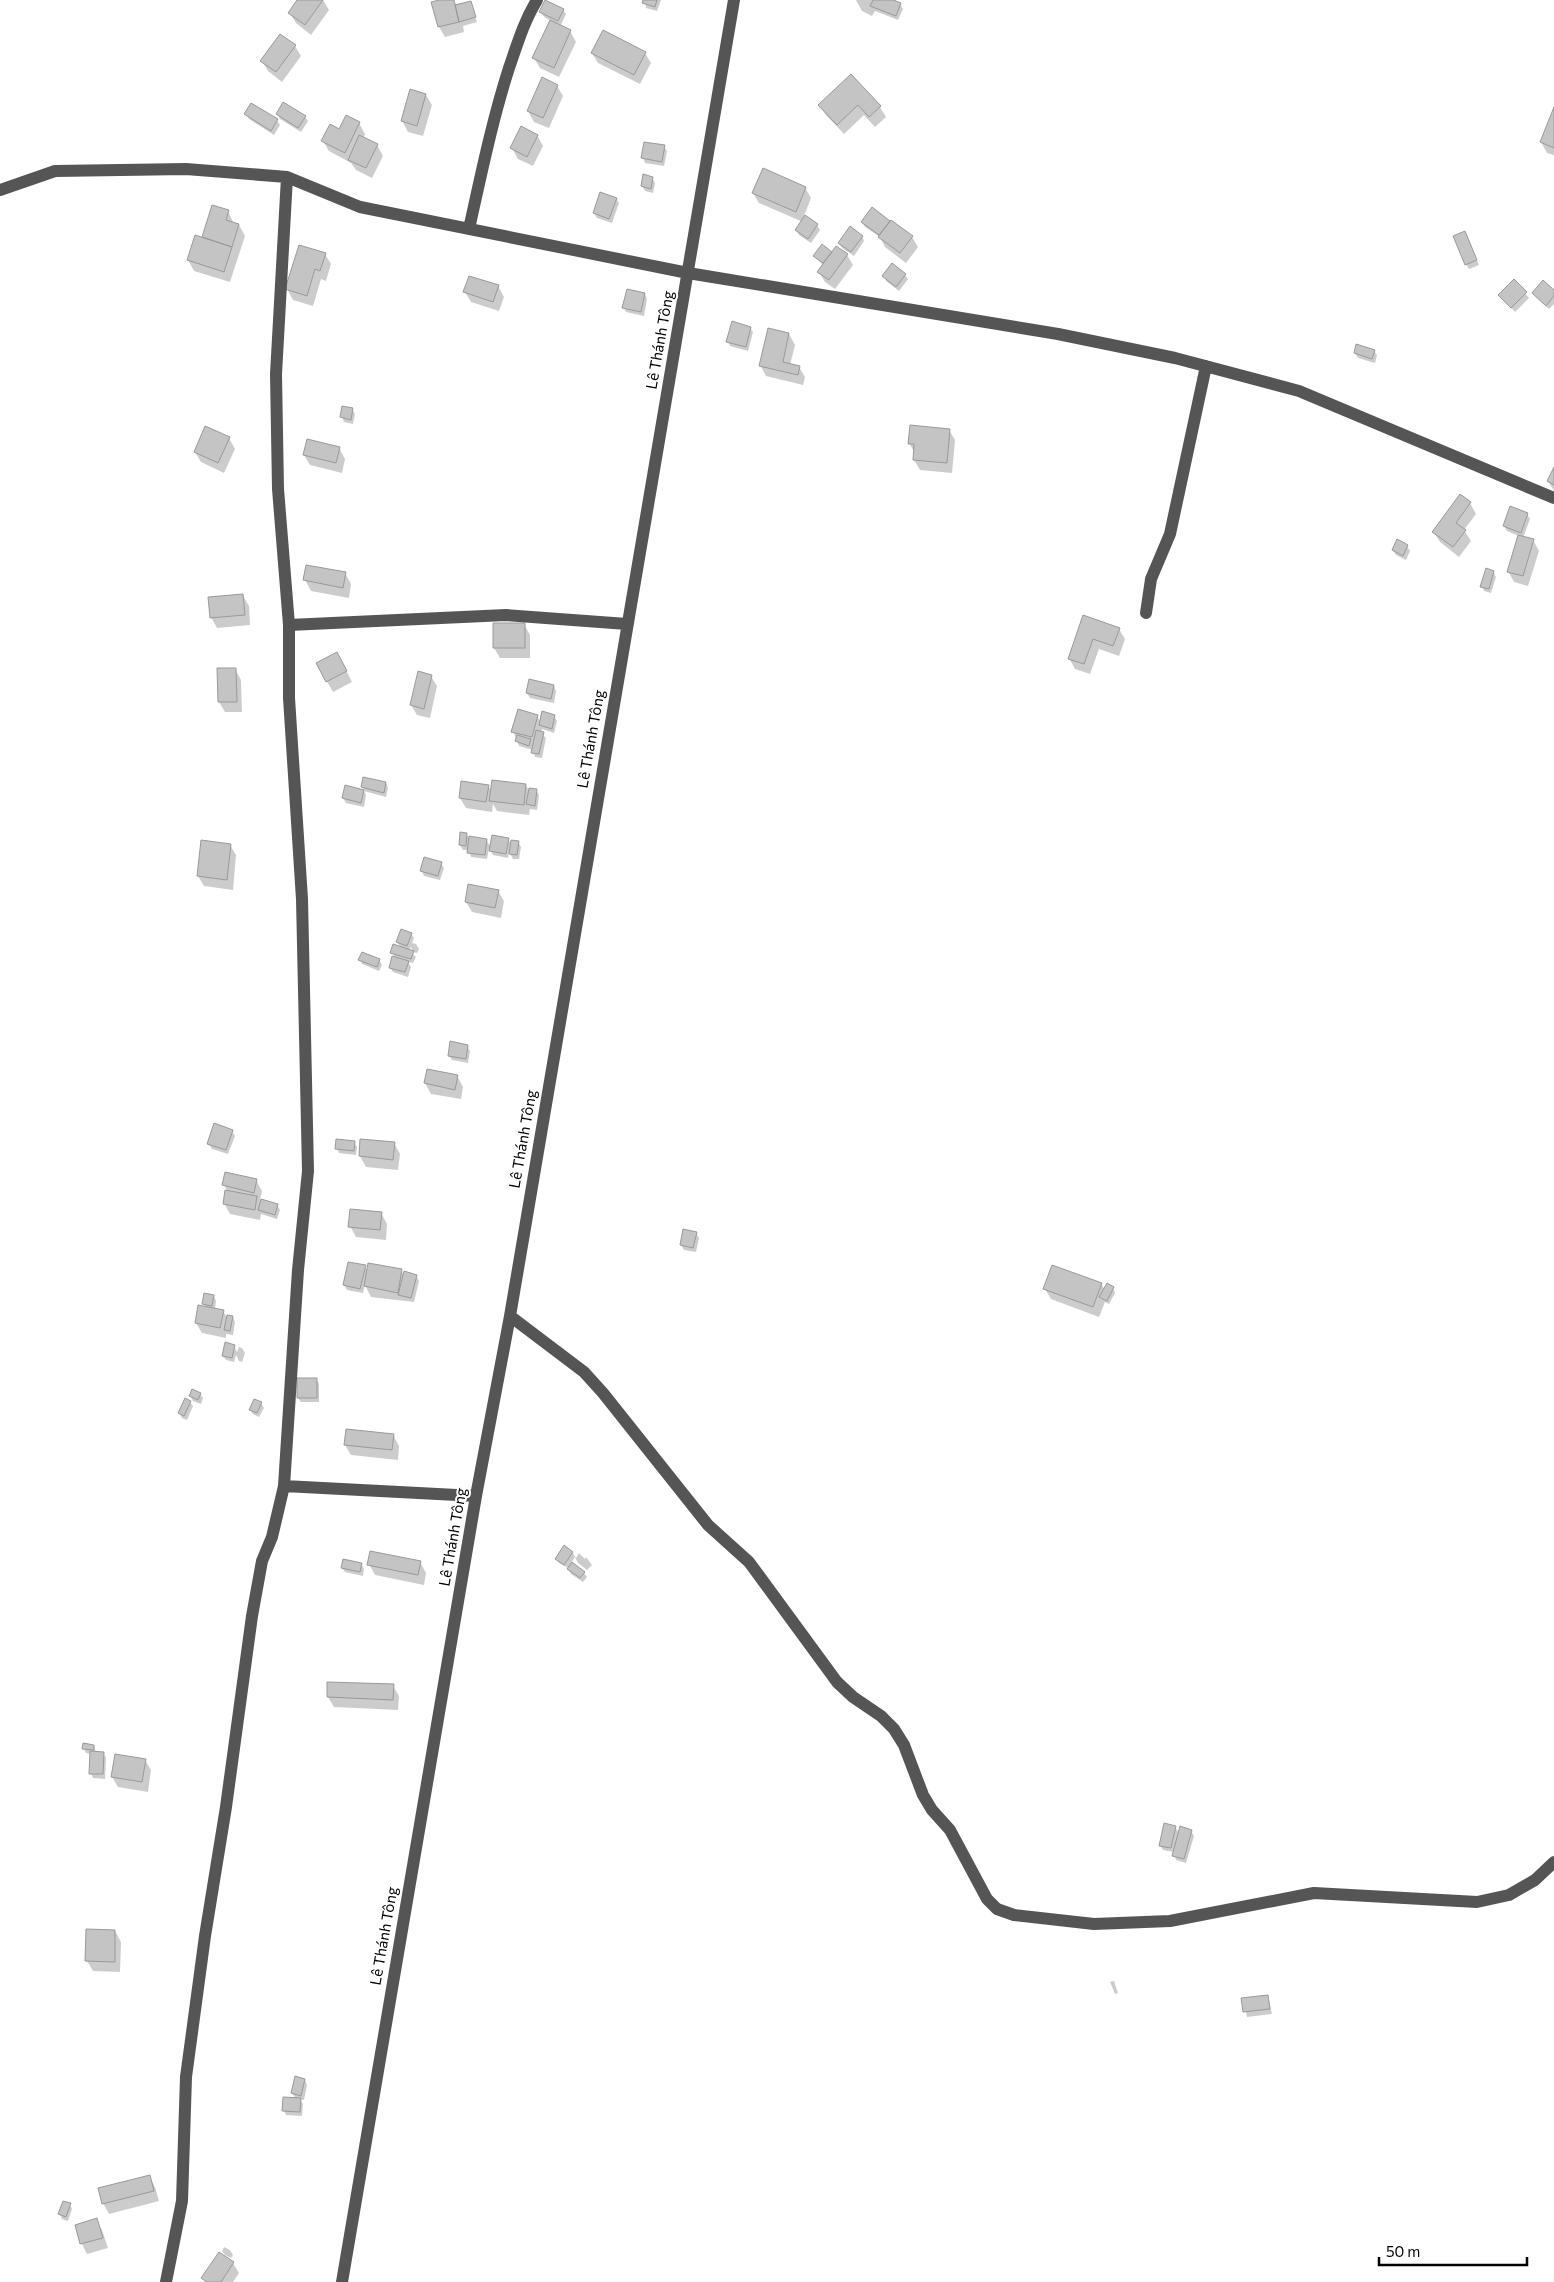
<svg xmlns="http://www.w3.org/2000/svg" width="1554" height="2282" viewBox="0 0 1554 2282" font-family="Commissioner,sans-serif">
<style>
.shadow{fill:#0003}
.building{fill:#c4c4c4;stroke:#999}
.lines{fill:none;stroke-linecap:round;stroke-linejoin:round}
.minor{stroke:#555;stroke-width:12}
.labels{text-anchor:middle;stroke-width:4;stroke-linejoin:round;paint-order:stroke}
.street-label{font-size:15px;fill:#000;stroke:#fff}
</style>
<rect width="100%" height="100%" fill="#fff"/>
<path class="shadow" d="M299 0H323L329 10 311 35 296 23 290 13Z
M444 0H453L457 6 470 2 477 22 463 26 464 32 445 37 439 27 432 3Z
M645 0H661L657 11 646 8Z
M856 0H896L895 2 900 4 903 9 898 20 875 11 872 16 862 11Z
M563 10 566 14 560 27 570 31 576 42 559 77 540 68 534 58 551 21 544 17 541 12Z
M295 46 301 56 282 82 268 71 262 61Z
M592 53H645L651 63 640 84 598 63Z
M851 76 880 107 886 117 875 127 864 115 844 134 826 115 820 105Z
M557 86 563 96 549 128 534 122 528 111Z
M426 95 432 105 423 136 408 132 402 121Z
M1554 110V155L1547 153 1541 142Z
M246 114 277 120 280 125 274 135 249 119Z
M277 114 305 117 308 121 301 132 280 119Z
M346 117 359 123 365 134 363 139 377 145 383 156 372 178 356 170 351 163 329 151 323 141 340 131Z
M537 135 543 146 533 166 518 159 512 148Z
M664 147 667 151 664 166 645 163 643 158Z
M652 178 655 183 653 193 645 191 642 186Z
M805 188 811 198 804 216 817 225 820 230 811 243 799 235 797 230 803 222 759 203 753 193Z
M616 199 619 203 612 223 597 218 594 213Z
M213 206 228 211 234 224 239 225 245 236 230 282 194 271 188 260 203 239Z
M872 209 912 237 918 247 906 263 885 247 880 237 865 227 862 222Z
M862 236 864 241 854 256 842 248 839 243Z
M1467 237 1479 265 1469 269 1466 264Z
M832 253 847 255 853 265 835 289 825 282 819 272 823 265 814 256Z
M325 254 331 264 326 281 321 279 313 306 293 300 287 289Z
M905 275 908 279 899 291 886 281 884 276Z
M1514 281 1529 298 1515 312 1500 295Z
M498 286 504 297 499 311 471 302 465 292Z
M1554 291V304L1549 309 1533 293Z
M645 294 647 299 644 316 626 312 624 308Z
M750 328 753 332 748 351 730 346 728 341Z
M789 334 795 345 790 365 799 367 805 377 803 385 766 376 760 365Z
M1374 351 1377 355 1375 363 1358 358 1355 353Z
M352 409 355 414 353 424 344 422 342 417Z
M949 430 955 440 952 473 920 470 914 460 915 453 909 443Z
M229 438 235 449 224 473 201 462 195 452Z
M339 448 345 459 342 473 310 465 304 455Z
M1554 470V491L1548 481Z
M1460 496 1470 503 1476 514 1464 530 1471 541 1459 557 1440 542 1434 532Z
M1527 514 1530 519 1523 538 1533 540 1539 551 1528 586 1514 582 1508 571 1519 536 1507 531 1504 526Z
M1407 546 1410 551 1406 560 1396 555 1393 550Z
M1493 572 1496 577 1491 593 1484 591 1482 586Z
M345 573 351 584 349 598 311 591 305 580Z
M243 596 249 606 250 625 217 628 211 617Z
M1084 616 1119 629 1125 639 1119 656 1099 649 1090 674 1075 669 1069 658Z
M524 624 530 635V658H500L494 648Z
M317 664H343L352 682 333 692Z
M235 669 241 680 242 712H225L219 702Z
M431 676 437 686 430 718 417 715 411 705Z
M554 686 556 691 554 703 530 698 527 693Z
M537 716 541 723 554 716 557 721 554 733 542 729 541 733 546 738 542 758 535 757 533 750 519 746 513 731Z
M386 783 388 788 386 797 364 791 366 795 364 807 346 803 343 798 346 786 365 791 362 787Z
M526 785 528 789 536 790 539 795 537 810 530 809 529 815 497 811 493 804 492 812 466 808 460 798 488 786 492 792Z
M466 834 468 837 486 840 491 847 508 839 512 846 518 842 521 847 519 859H513L509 852 508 858 493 855 489 848 487 859 471 857 469 850H463L460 845Z
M230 845 236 855 233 890 204 886 198 876Z
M441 863 444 868 440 880 424 876 422 871Z
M498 891 504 901 501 918 472 912 466 902Z
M411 934 414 938 412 943 416 944 419 949 417 953 413 952 411 947 409 951 416 957 413 963 408 962 411 967 408 977 393 972 390 967 395 958 392 952 401 948 397 942Z
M360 959 379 960 382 965 379 971 362 964Z
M467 1046 470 1051 468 1063 452 1060 449 1055Z
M457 1076 463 1087 461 1099 431 1094 425 1083Z
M232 1131 235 1136 228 1154 212 1149 209 1144Z
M362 1140 394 1143 400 1154 398 1170 366 1167 360 1156Z
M354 1143 357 1147 356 1155 339 1153 337 1148Z
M256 1180 262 1191 260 1200 277 1205 280 1210 277 1219 261 1214 260 1220 230 1214 224 1203 228 1192 224 1185Z
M381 1213 387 1224 386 1240 356 1237 350 1226Z
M696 1233 699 1238 696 1252 684 1250 681 1245Z
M365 1267 368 1271 401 1270 404 1276H416L419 1281 414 1302 371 1297 365 1285 363 1293 347 1290 344 1285Z
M1101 1284 1105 1290 1113 1288 1115 1293 1109 1304 1105 1302 1099 1317 1051 1299 1045 1289Z
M214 1296 216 1301 215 1309 223 1311 228 1319 233 1317 235 1322 233 1335 226 1334V1338L202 1333 196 1323 206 1307 203 1304Z
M234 1346 237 1352 239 1347 242 1348 245 1353 242 1362 239 1361 236 1355 234 1362 226 1360 223 1356Z
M316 1379 319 1384V1402H301L298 1398Z
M200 1394 203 1398 201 1404 193 1401 190 1396Z
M190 1402 193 1406 187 1420 182 1418 179 1413Z
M261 1403 264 1408 259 1417 253 1414 250 1409Z
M393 1435 399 1446 398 1460 351 1455 345 1445Z
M572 1552 576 1558 579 1553 585 1559 586 1557 592 1565 587 1570 578 1563 575 1557 571 1563 584 1573 587 1577 583 1582 571 1574 568 1568 559 1563 557 1559Z
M420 1562 426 1573 424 1585 375 1575 369 1564Z
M361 1564 364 1569 363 1576 345 1572 342 1568Z
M329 1684 393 1686 399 1696 398 1710 334 1707 328 1697Z
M94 1746 96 1752 103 1753 106 1758 105 1779 93 1778 91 1773V1754L86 1753 84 1749Z
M145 1760 151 1770 148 1792 118 1787 112 1777Z
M1175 1827 1179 1833 1191 1831 1194 1836 1186 1863 1176 1860 1174 1852 1163 1850 1160 1845Z
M115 1931 121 1942 120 1972 93 1971 87 1961Z
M1114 1981 1118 1993 1115 1994 1110 1982Z
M1268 1996 1272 2014 1247 2017 1243 1999Z
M305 2080 307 2085 304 2100 300 2099 303 2104 302 2116 286 2115 284 2110 296 2099 292 2093Z
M149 2176 155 2187 159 2201 109 2214 103 2203Z
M70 2204 72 2209 68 2221 62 2219 60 2214Z
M96 2220 102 2230 108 2248 87 2254 82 2244Z
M224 2247 230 2250 233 2255 231 2258 225 2255 222 2251Z
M233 2263 239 2273 233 2282H205L203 2278Z"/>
<path class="building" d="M297 0H323L305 25 288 13Z
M439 0H454L459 22 438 27 431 2Z
M545 0 564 9 558 21 539 12Z
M643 0H657L655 7 642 3Z
M873 0H893L901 3 896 16 870 6Z
M471 1 476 17 459 22 455 5Z
M550 20 571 30 554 68 532 58Z
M603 30 646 52 634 75 591 53Z
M280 34 296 45 276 72 260 61Z
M851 74 881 106 869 117 858 105 837 125 818 105Z
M542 77 558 85 543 118 527 111Z
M410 89 426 94 417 126 401 121Z
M283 102 306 116 298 128 276 114Z
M251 103 278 119 271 131 244 114Z
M1554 107V148L1540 142Z
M346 115 360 122 345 153 321 141 330 124 339 129Z
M521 126 538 135 527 157 510 148Z
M359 135 378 144 366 168 348 160Z
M644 142 665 145 662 162 641 158Z
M763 168 806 187 796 212 752 193Z
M643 174 653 177 651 189 641 186Z
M600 192 617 198 609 219 593 213Z
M212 205 229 210 226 220 239 224 232 247 202 237Z
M872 207 890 221 879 235 861 222Z
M805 215 818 224 808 239 795 230Z
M891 220 913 236 900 253 878 237Z
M850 226 863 236 851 252 838 243Z
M1465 231 1477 260 1465 265 1453 236Z
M195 235 232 247 224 272 187 260Z
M822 244 832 252 823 263 813 256Z
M299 245 326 253 320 271 315 269 307 296 285 289Z
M836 246 848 254 829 280 817 272Z
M892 263 906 274 896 287 882 276Z
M469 276 499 285 493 302 463 292Z
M1514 279 1527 292 1511 308 1498 295Z
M1543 280 1554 290V296L1546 306 1532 293Z
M627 289 645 293 641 312 622 308Z
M732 321 751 327 746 347 726 342Z
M768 328 789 333 783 362 800 366 798 375 759 366Z
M1356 344 1375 350 1372 359 1354 353Z
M342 406 353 408 351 420 340 417Z
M910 425 950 429 947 463 913 460 914 444H908Z
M205 426 230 437 218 463 194 452Z
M307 439 340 447 336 463 303 455Z
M1554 467V485L1547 481Z
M1460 494 1471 502 1456 523 1466 530 1453 547 1432 532Z
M1510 506 1528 513 1521 533 1503 526Z
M1518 535 1534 539 1523 576 1507 572Z
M1397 539 1408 545 1403 556 1392 550Z
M306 565 346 572 343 588 303 580Z
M1486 568 1494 571 1489 589 1480 587Z
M243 594 245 615 210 618 208 597Z
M1083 615 1120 628 1113 646 1093 639 1084 664 1068 659Z
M493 623H525V648H493Z
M337 652 347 671 326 682 316 663Z
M217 668H236L237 702H218Z
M418 671 432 675 424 709 410 705Z
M529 679 554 685 551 699 526 693Z
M518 709 538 715 532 737 511 732Z
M542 711 555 715 552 729 539 725Z
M536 730 544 732 539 754 531 753Z
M517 735 531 739 529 746 515 741Z
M363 777 386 782 384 793 361 787Z
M492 780 526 784 524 805 489 801Z
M461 781 489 785 486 802 459 798Z
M345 785 364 790 361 803 342 798Z
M529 788 537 789 535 806 526 804Z
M460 832 467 833 466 846 459 845Z
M492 835 509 838 506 854 489 851Z
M469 836 487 839 485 855 467 853Z
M201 840 231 844 227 880 197 876Z
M511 840 519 841 517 855 509 854Z
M424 857 442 862 438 876 420 871Z
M468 884 499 890 495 908 465 902Z
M401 929 412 933 407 946 396 942Z
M393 944 414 951 411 959 390 953Z
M362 952 380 959 377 967 358 960Z
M392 956 409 961 405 972 389 968Z
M450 1041 468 1045 466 1059 448 1056Z
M427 1069 458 1075 455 1090 424 1083Z
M214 1123 233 1130 226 1150 207 1144Z
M336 1139 355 1141 354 1151 335 1149Z
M360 1139 395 1142 393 1160 359 1156Z
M225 1172 257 1179 254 1193 222 1185Z
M225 1190 257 1196 255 1210 223 1204Z
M261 1199 278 1204 275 1215 258 1210Z
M350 1209 382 1212 380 1230 348 1227Z
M683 1229 697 1232 693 1248 680 1245Z
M348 1262 366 1265 360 1289 343 1285Z
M368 1263 402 1269 398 1293 364 1286Z
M1052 1265 1102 1283 1093 1307 1043 1289Z
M404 1271 417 1275 411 1298 398 1295Z
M1107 1283 1114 1287 1107 1301 1099 1297Z
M204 1293 214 1295 212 1306 202 1304Z
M198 1305 224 1310 220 1328 195 1323Z
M227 1315 233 1316 230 1331 224 1330Z
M225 1342 235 1345 232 1358 222 1356Z
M297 1378H317V1398H297Z
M192 1389 201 1393 198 1400 189 1396Z
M185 1398 191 1401 184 1416 178 1413Z
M254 1399 262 1402 257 1413 249 1410Z
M346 1429 394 1434 392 1450 344 1445Z
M564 1545 573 1552 564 1565 555 1559Z
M370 1551 421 1561 418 1575 367 1565Z
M343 1559 362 1563 360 1572 341 1568Z
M572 1562 585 1572 580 1578 567 1569Z
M327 1682 394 1684 393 1700 327 1697Z
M83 1743 94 1745V1750L82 1749Z
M90 1751 104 1752 103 1774H89Z
M115 1754 146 1759 142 1782 111 1777Z
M1164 1823 1176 1826 1171 1848 1159 1846Z
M1180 1826 1192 1830 1184 1859 1172 1856Z
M86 1929 115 1930V1962L85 1961Z
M1268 1995 1270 2009 1243 2012 1241 1998Z
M295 2076 305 2079 301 2096 291 2093Z
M283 2097 301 2098 300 2112 282 2111Z
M150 2175 154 2191 102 2204 98 2188Z
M63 2201 71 2203 66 2217 58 2214Z
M97 2218 103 2238 80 2244 75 2225Z
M219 2252 234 2262 221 2282H207L201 2278Z"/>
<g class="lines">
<path class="minor" d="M0 190 55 171 186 169 287 177 360 207 688 273 1058 334 1175 358 1299 391 1554 498
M469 229C481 175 492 121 509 68 517 45 524 21 537 0
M1146 613 1151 579 1170 534 1206 366
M289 625 506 615 627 624
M510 1316 584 1372 603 1393 708 1525 749 1562 837 1682 853 1697 881 1716 894 1729 904 1745 923 1795 932 1810 950 1830 987 1899 997 1909 1014 1915 1094 1924 1170 1921 1314 1893 1477 1902 1509 1895 1535 1880 1554 1862
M284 1486 476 1496
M166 2282 182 2201 186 2077 205 1936 226 1807 252 1616 262 1561 272 1537 284 1486 298 1270 308 1171 302 899 289 698V625L278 489 276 374 287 177
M342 2282 476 1496 510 1316 734 0"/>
</g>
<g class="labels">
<g class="street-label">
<text transform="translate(660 340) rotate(-80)" y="5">Lê Thánh Tông</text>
<text transform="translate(591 739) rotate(-80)" y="5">Lê Thánh Tông</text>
<text transform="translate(523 1139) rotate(-80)" y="5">Lê Thánh Tông</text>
<text transform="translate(453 1537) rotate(-80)" y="5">Lê Thánh Tông</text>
<text transform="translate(384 1936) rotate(-80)" y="5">Lê Thánh Tông</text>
</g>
</g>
<path d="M1379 2257v8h148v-8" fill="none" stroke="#000000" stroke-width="2.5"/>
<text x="1386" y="2257" font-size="15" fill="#000000" stroke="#ffffff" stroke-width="4" paint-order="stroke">50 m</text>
</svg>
